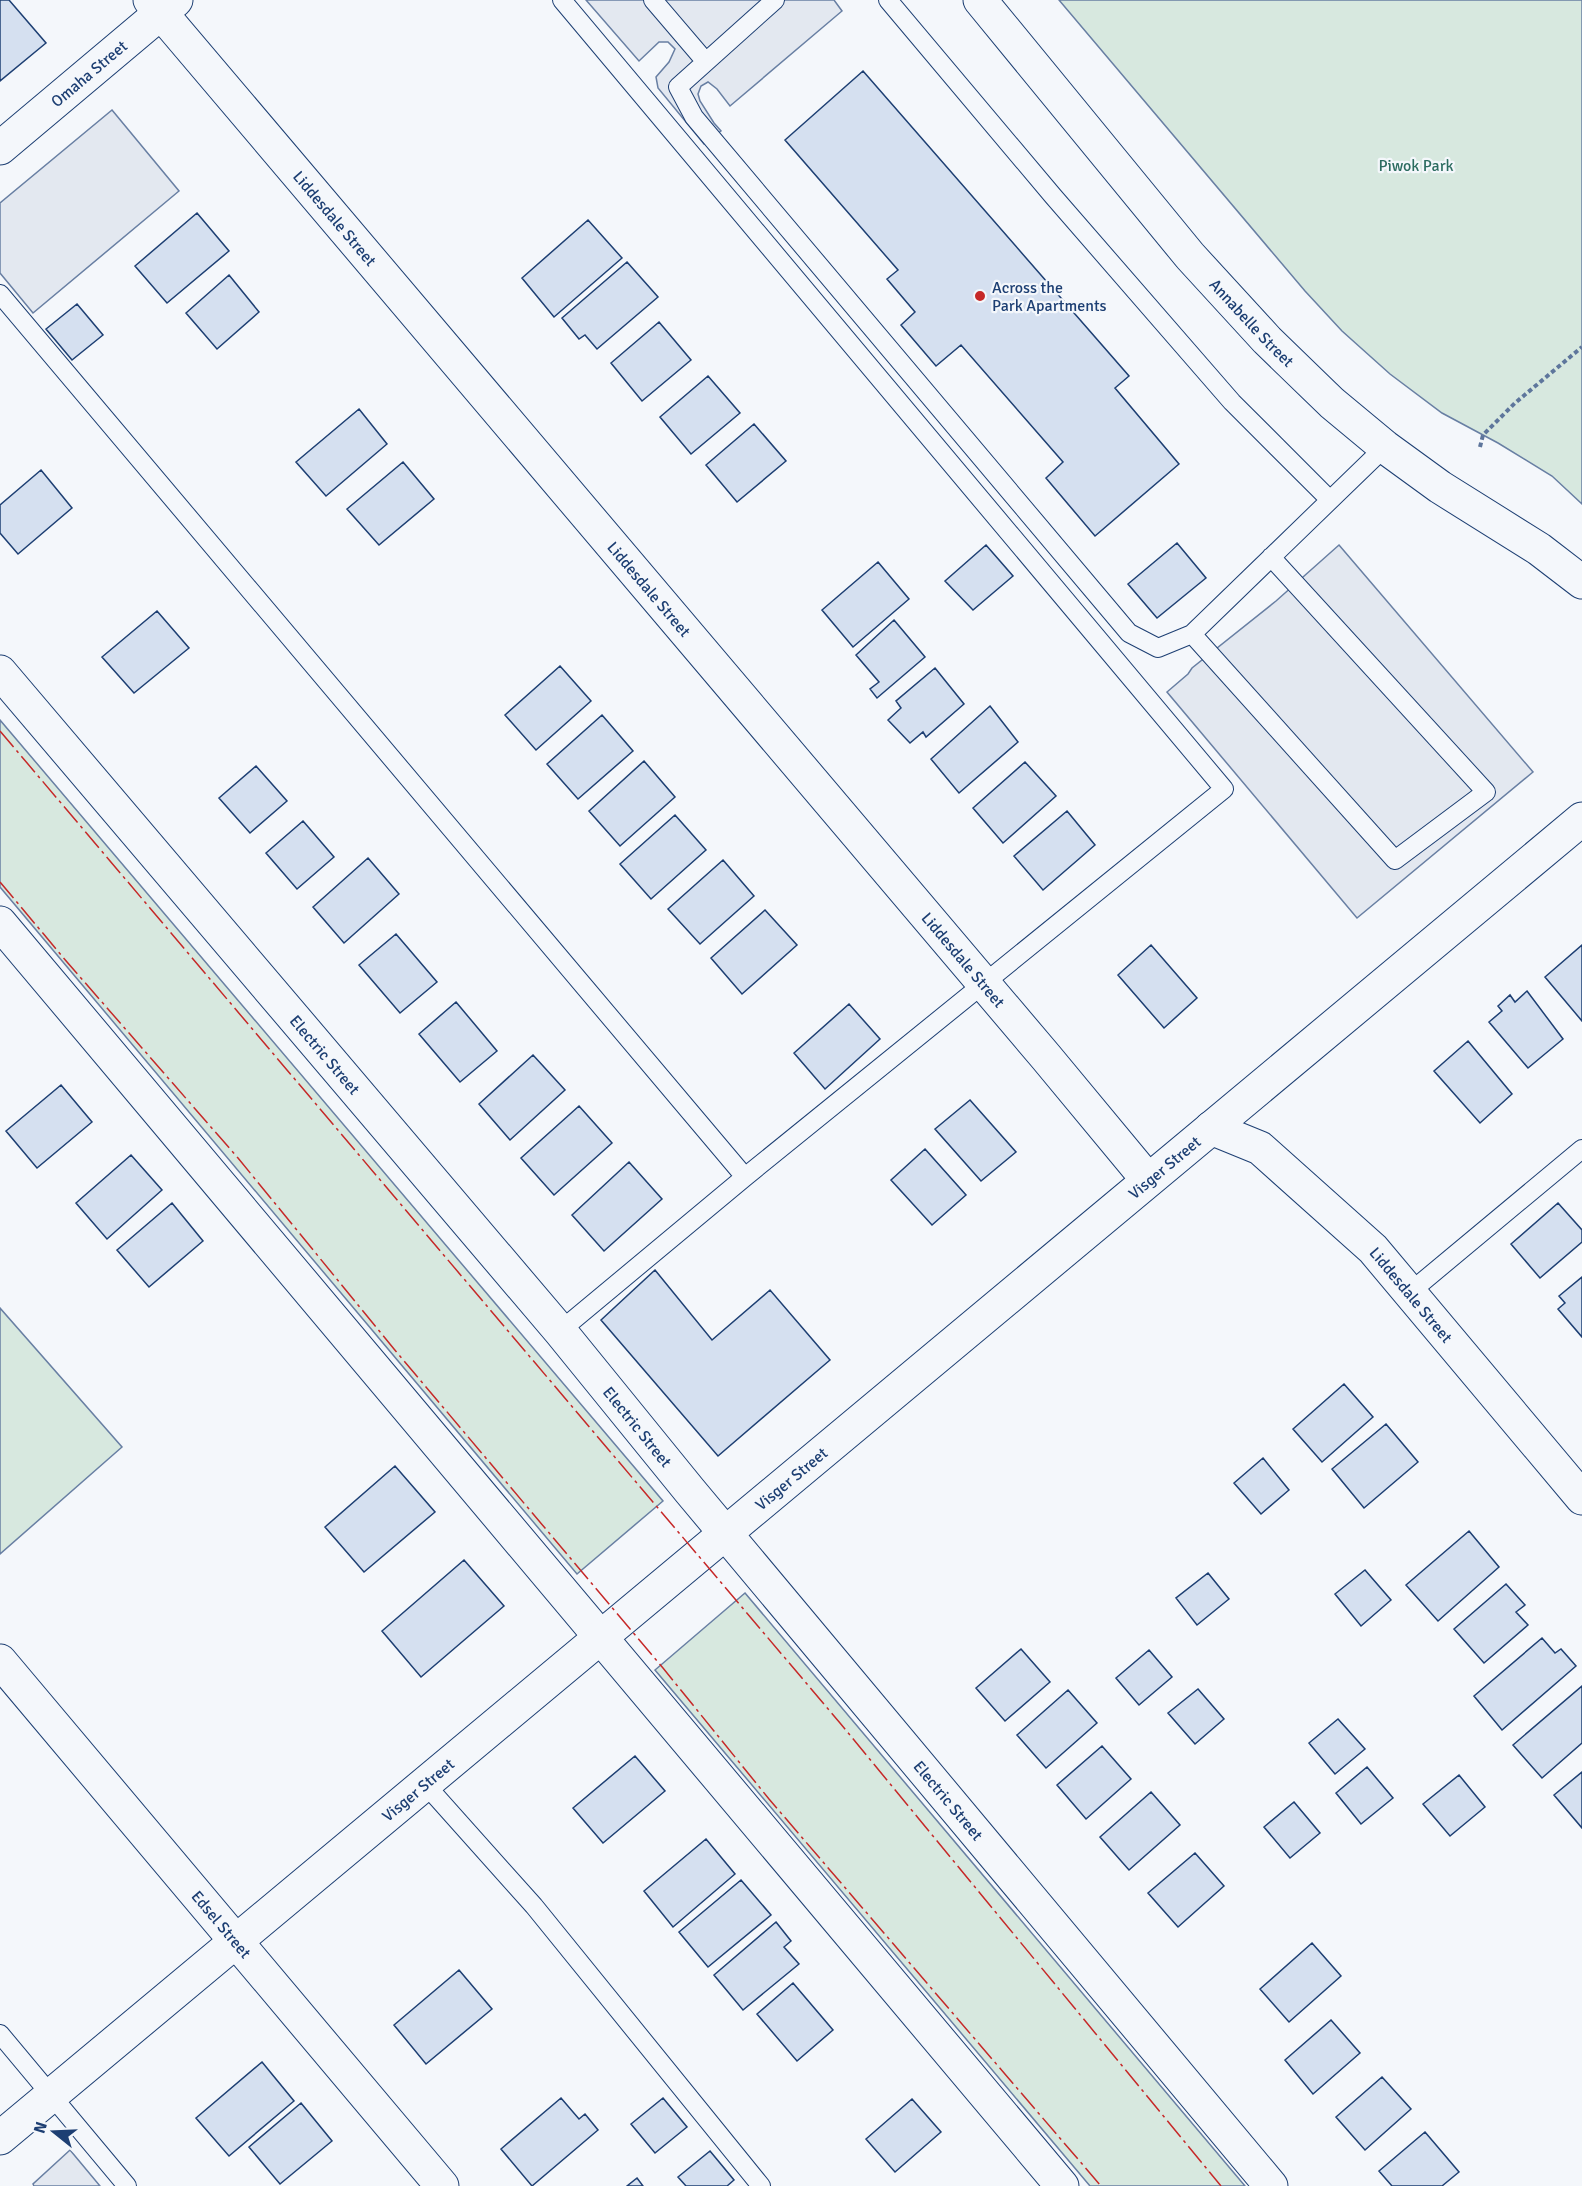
<svg xmlns="http://www.w3.org/2000/svg" width="1582" height="2186" viewBox="0 0 1582 2186" font-family="Signika,sans-serif">
<style>
.green{fill:#d7e8df;stroke:#687fa3;stroke-width:1.5}
.parking{fill:#e3e8f0;stroke:#687fa3;stroke-width:1.5}
.building{fill:#d5e0f0;stroke:#1d3f73;stroke-width:1.5}
.lines{fill:none;stroke-linecap:round;stroke-linejoin:round}
.lane-casing{stroke:#1d3f73;stroke-width:20}
.street-casing{stroke:#1d3f73;stroke-width:35}
.secondary-casing{stroke:#1d3f73;stroke-width:35}
.path{stroke:#5e769c;stroke-width:4;stroke-dasharray:4.5 3;stroke-linecap:butt}
.lane{stroke:#f4f7fb;stroke-width:18}
.street{stroke:#f4f7fb;stroke-width:33}
.secondary{stroke:#f4f7fb;stroke-width:33}
.power{stroke:#c62828;stroke-width:1.5;stroke-dasharray:21 4.5 3 4.5;stroke-linecap:butt}
.poi-dot{fill:#c62828;stroke:#f4f7fb;stroke-width:2}
.labels{text-anchor:middle;stroke-width:4.5;stroke-linejoin:round;paint-order:stroke}
.street-label{font-size:16px;fill:#1d3f73;stroke:#f4f7fb}
.park-label{font-size:16px;fill:#2c6c60;stroke:#f4f7fb}
.poi-label{font-size:16px;fill:#1d3f73;stroke:#f4f7fb;text-anchor:start}
</style>
<rect width="100%" height="100%" fill="#f4f7fb"/>
<path class="green" d="M1059 0H1582V504L1552 476 1498 443 1442 413 1390 374 1342 331 1305 291Z
M0 720 663 1501 577 1574 0 887Z
M0 1308 122 1447 0 1554Z
M745 1593 1245 2186H1090L655 1670Z"/>
<path class="parking" d="M586 0H834L842 11 730 106 717 89 708 82 701 86 698 94 700 101 714 123 721 131 704 144 658 88 656 77 669 62 675 49 668 42H659L639 61Z
M112 110 179 191 33 313 0 273V203Z
M1339 545 1533 772 1357 918 1167 692 1188 674 1192 668 1276 601Z
M70 2150 100 2186H34L33 2184Z"/>
<path class="building" d="M0 0H9L46 43 0 81Z
M863 71 1129 376 1115 388 1179 464 1095 536 1046 478 1063 462 961 345 936 366 901 325 915 312 887 279 898 270 785 140Z
M197 213 229 251 167 303 135 266Z
M588 220 622 258 554 317 522 278Z
M627 262 658 297 597 349 585 335 579 339 562 318Z
M229 275 259 312 217 349 186 313Z
M77 304 103 335 72 360 46 329Z
M659 322 691 360 642 401 611 363Z
M708 376 740 413 691 454 660 417Z
M359 409 387 444 326 496 296 462Z
M754 424 786 461 737 502 706 465Z
M403 462 434 499 379 545 347 509Z
M41 470 72 508 18 554 0 533V505Z
M1177 543 1206 578 1157 618 1128 584Z
M986 545 1013 576 973 610 945 581Z
M878 562 909 599 853 647 822 610Z
M157 611 189 648 134 693 102 657Z
M894 620 925 657 877 698 870 689 879 682 856 655Z
M560 666 591 701 536 750 505 715Z
M935 668 964 704 926 737 923 732 910 743 888 720 901 708 896 701Z
M990 706 1018 742 959 793 931 759Z
M602 715 633 751 578 799 547 764Z
M644 761 675 797 620 846 589 811Z
M1025 762 1056 796 1003 843 973 808Z
M256 766 287 801 250 833 219 798Z
M1067 811 1095 845 1043 890 1014 856Z
M675 815 706 850 651 899 620 864Z
M303 821 334 857 297 889 266 853Z
M368 858 399 894 344 943 313 907Z
M723 860 754 896 700 944 668 909Z
M765 910 797 945 742 994 711 958Z
M396 934 437 982 400 1013 359 965Z
M1151 945 1197 998 1164 1028 1118 975Z
M1582 945V1021L1545 977Z
M1527 991 1563 1039 1528 1068 1489 1022 1502 1011 1498 1006 1510 995 1515 1002Z
M456 1002 497 1051 460 1082 419 1034Z
M849 1004 880 1039 825 1089 794 1053Z
M1468 1041 1512 1094 1480 1123 1434 1071Z
M533 1055 565 1090 510 1140 479 1104Z
M61 1085 92 1122 37 1168 6 1131Z
M970 1100 1016 1152 981 1181 935 1129Z
M579 1106 612 1143 554 1195 521 1158Z
M925 1149 966 1195 932 1225 891 1180Z
M131 1155 162 1190 107 1239 76 1203Z
M629 1162 662 1199 604 1251 572 1215Z
M172 1203 203 1241 149 1287 117 1250Z
M1558 1203 1582 1230V1242L1540 1278 1511 1244Z
M655 1270 712 1340 770 1290 830 1360 718 1456 601 1320Z
M1582 1277V1337L1558 1309 1565 1303 1559 1296Z
M1344 1384 1373 1417 1322 1462 1293 1429Z
M1386 1424 1418 1462 1364 1508 1332 1469Z
M1263 1458 1289 1490 1261 1514 1234 1483Z
M395 1466 435 1512 364 1572 325 1527Z
M1469 1531 1499 1567 1438 1621 1406 1585Z
M464 1560 504 1606 421 1677 382 1631Z
M1365 1570 1391 1600 1361 1626 1335 1594Z
M1208 1573 1229 1599 1197 1625 1176 1598Z
M1506 1584 1525 1605 1516 1612 1528 1625 1484 1663 1454 1629Z
M1542 1638 1555 1653 1561 1649 1576 1666 1502 1730 1474 1696Z
M1021 1649 1050 1682 1005 1721 976 1688Z
M1149 1650 1172 1677 1139 1705 1116 1678Z
M1582 1686V1743L1542 1778 1513 1745Z
M1198 1689 1224 1719 1195 1744 1168 1713Z
M1068 1690 1097 1723 1046 1768 1017 1735Z
M1338 1719 1365 1749 1335 1774 1309 1743Z
M1102 1746 1131 1779 1086 1819 1057 1785Z
M635 1756 665 1791 603 1843 573 1808Z
M1367 1767 1393 1798 1361 1824 1336 1793Z
M1582 1772V1828L1554 1795Z
M1459 1775 1485 1807 1450 1836 1423 1804Z
M1151 1792 1180 1825 1129 1870 1100 1837Z
M1294 1802 1320 1833 1290 1858 1264 1827Z
M706 1839 735 1874 673 1927 644 1891Z
M1195 1853 1224 1886 1178 1927 1148 1893Z
M741 1880 771 1915 708 1967 679 1932Z
M776 1922 791 1941 784 1947 799 1964 743 2010 714 1975Z
M1312 1943 1341 1976 1289 2022 1260 1989Z
M459 1970 492 2009 426 2064 394 2025Z
M793 1983 833 2030 797 2061 757 2014Z
M1331 2020 1360 2053 1313 2094 1285 2060Z
M262 2062 294 2101 229 2156 196 2118Z
M1382 2077 1411 2109 1365 2150 1336 2117Z
M561 2098 579 2119 585 2114 598 2130 532 2186 501 2149Z
M663 2098 687 2127 655 2153 631 2124Z
M912 2099 941 2132 895 2172 866 2139Z
M301 2103 332 2141 280 2184 249 2147Z
M1425 2132 1459 2172 1442 2186H1392L1379 2171Z
M710 2151 734 2180 727 2186H686L678 2177Z
M637 2178 643 2186H627Z"/>
<g class="lines">
<g class="lane-casing">
<path id="lane" d="M653 0 706 62
M775 0 678 87 694 117 1129 633 1158 648 1192 634
M888 0 1053 196 1232 402 1330 500
M0 294 745 1177
M1271 557 1486 792 1395 860 1192 634 1385 447
M1409 1293 1582 1149
M560 1331 745 1177 1224 789 562 0
M425 1784 534 1906 761 2186
M0 2034 127 2186"/>
</g>
<g class="street-casing">
<g id="street">
<path id="s1" d="M150 0 1046 1057 1148 1180"/>
<path id="s2" d="M980 0 1190 256 1267 340 1332 403 1385 447 1440 487 1539 549 1582 582"/>
<path id="s3" d="M0 148 176 0"/>
<path id="s4" d="M0 672 560 1331 690 1491 1271 2186"/>
<path d="M0 923 1062 2186"/>
<path id="s5" d="M1211 1128 1260 1148 1373 1249 1582 1498"/>
<path id="s6" d="M0 1661 442 2186"/>
</g>
</g>
<g class="secondary-casing">
<g id="secondary">
<path id="s7" d="M0 2138 1582 819"/>
</g>
</g>
<path class="path" d="M1480 447 1483 435 1515 403 1582 347"/>
<use href="#lane" class="lane"/>
<use href="#street" class="street"/>
<use href="#secondary" class="secondary"/>
<path class="power" d="M0 731 840 1723 1221 2186
M0 882 67 962 238 1158 394 1349 663 1668 769 1799 1101 2186"/>
</g>
<circle class="poi-dot" cx="980" cy="296" r="6"/>
<g class="labels">
<g class="street-label">
<text dy="6" stroke="none"><textPath href="#s3" startOffset="116">Omaha Street</textPath></text>
<text dy="6" stroke="none"><textPath href="#s1" startOffset="286">Liddesdale Street</textPath></text>
<text dy="6" stroke="none"><textPath href="#s2" startOffset="422">Annabelle Street</textPath></text>
<text dy="6" stroke="none"><textPath href="#s1" startOffset="772">Liddesdale Street</textPath></text>
<text dy="6" stroke="none"><textPath href="#s1" startOffset="1258">Liddesdale Street</textPath></text>
<text dy="6" stroke="none"><textPath href="#s4" startOffset="502">Electric Street</textPath></text>
<text dy="6" stroke="none"><textPath href="#s7" startOffset="1516">Visger Street</textPath></text>
<text dy="6" stroke="none"><textPath href="#s5" startOffset="264">Liddesdale Street</textPath></text>
<text dy="6" stroke="none"><textPath href="#s4" startOffset="988">Electric Street</textPath></text>
<text dy="6" stroke="none"><textPath href="#s7" startOffset="1030">Visger Street</textPath></text>
<text dy="6" stroke="none"><textPath href="#s7" startOffset="544">Visger Street</textPath></text>
<text dy="6" stroke="none"><textPath href="#s4" startOffset="1474">Electric Street</textPath></text>
<text dy="6" stroke="none"><textPath href="#s6" startOffset="344">Edsel Street</textPath></text>
</g>
<g class="park-label">
<text x="1416" y="171">Piwok Park</text>
</g>
<g class="poi-label">
<text x="992" y="293">Across the<tspan x="992" dy="18">Park Apartments</tspan></text>
</g>
</g>
<g transform="translate(54 2132) rotate(288)" stroke="#f4f7fb" stroke-width="4.5" paint-order="stroke">
<path d="M0-4.5L10 22L0 15L-10 22Z" fill="#1d3f73"/>
<text y="-9" font-size="16" font-weight="bold" text-anchor="middle" fill="#1d3f73">N</text>
</g>
</svg>
